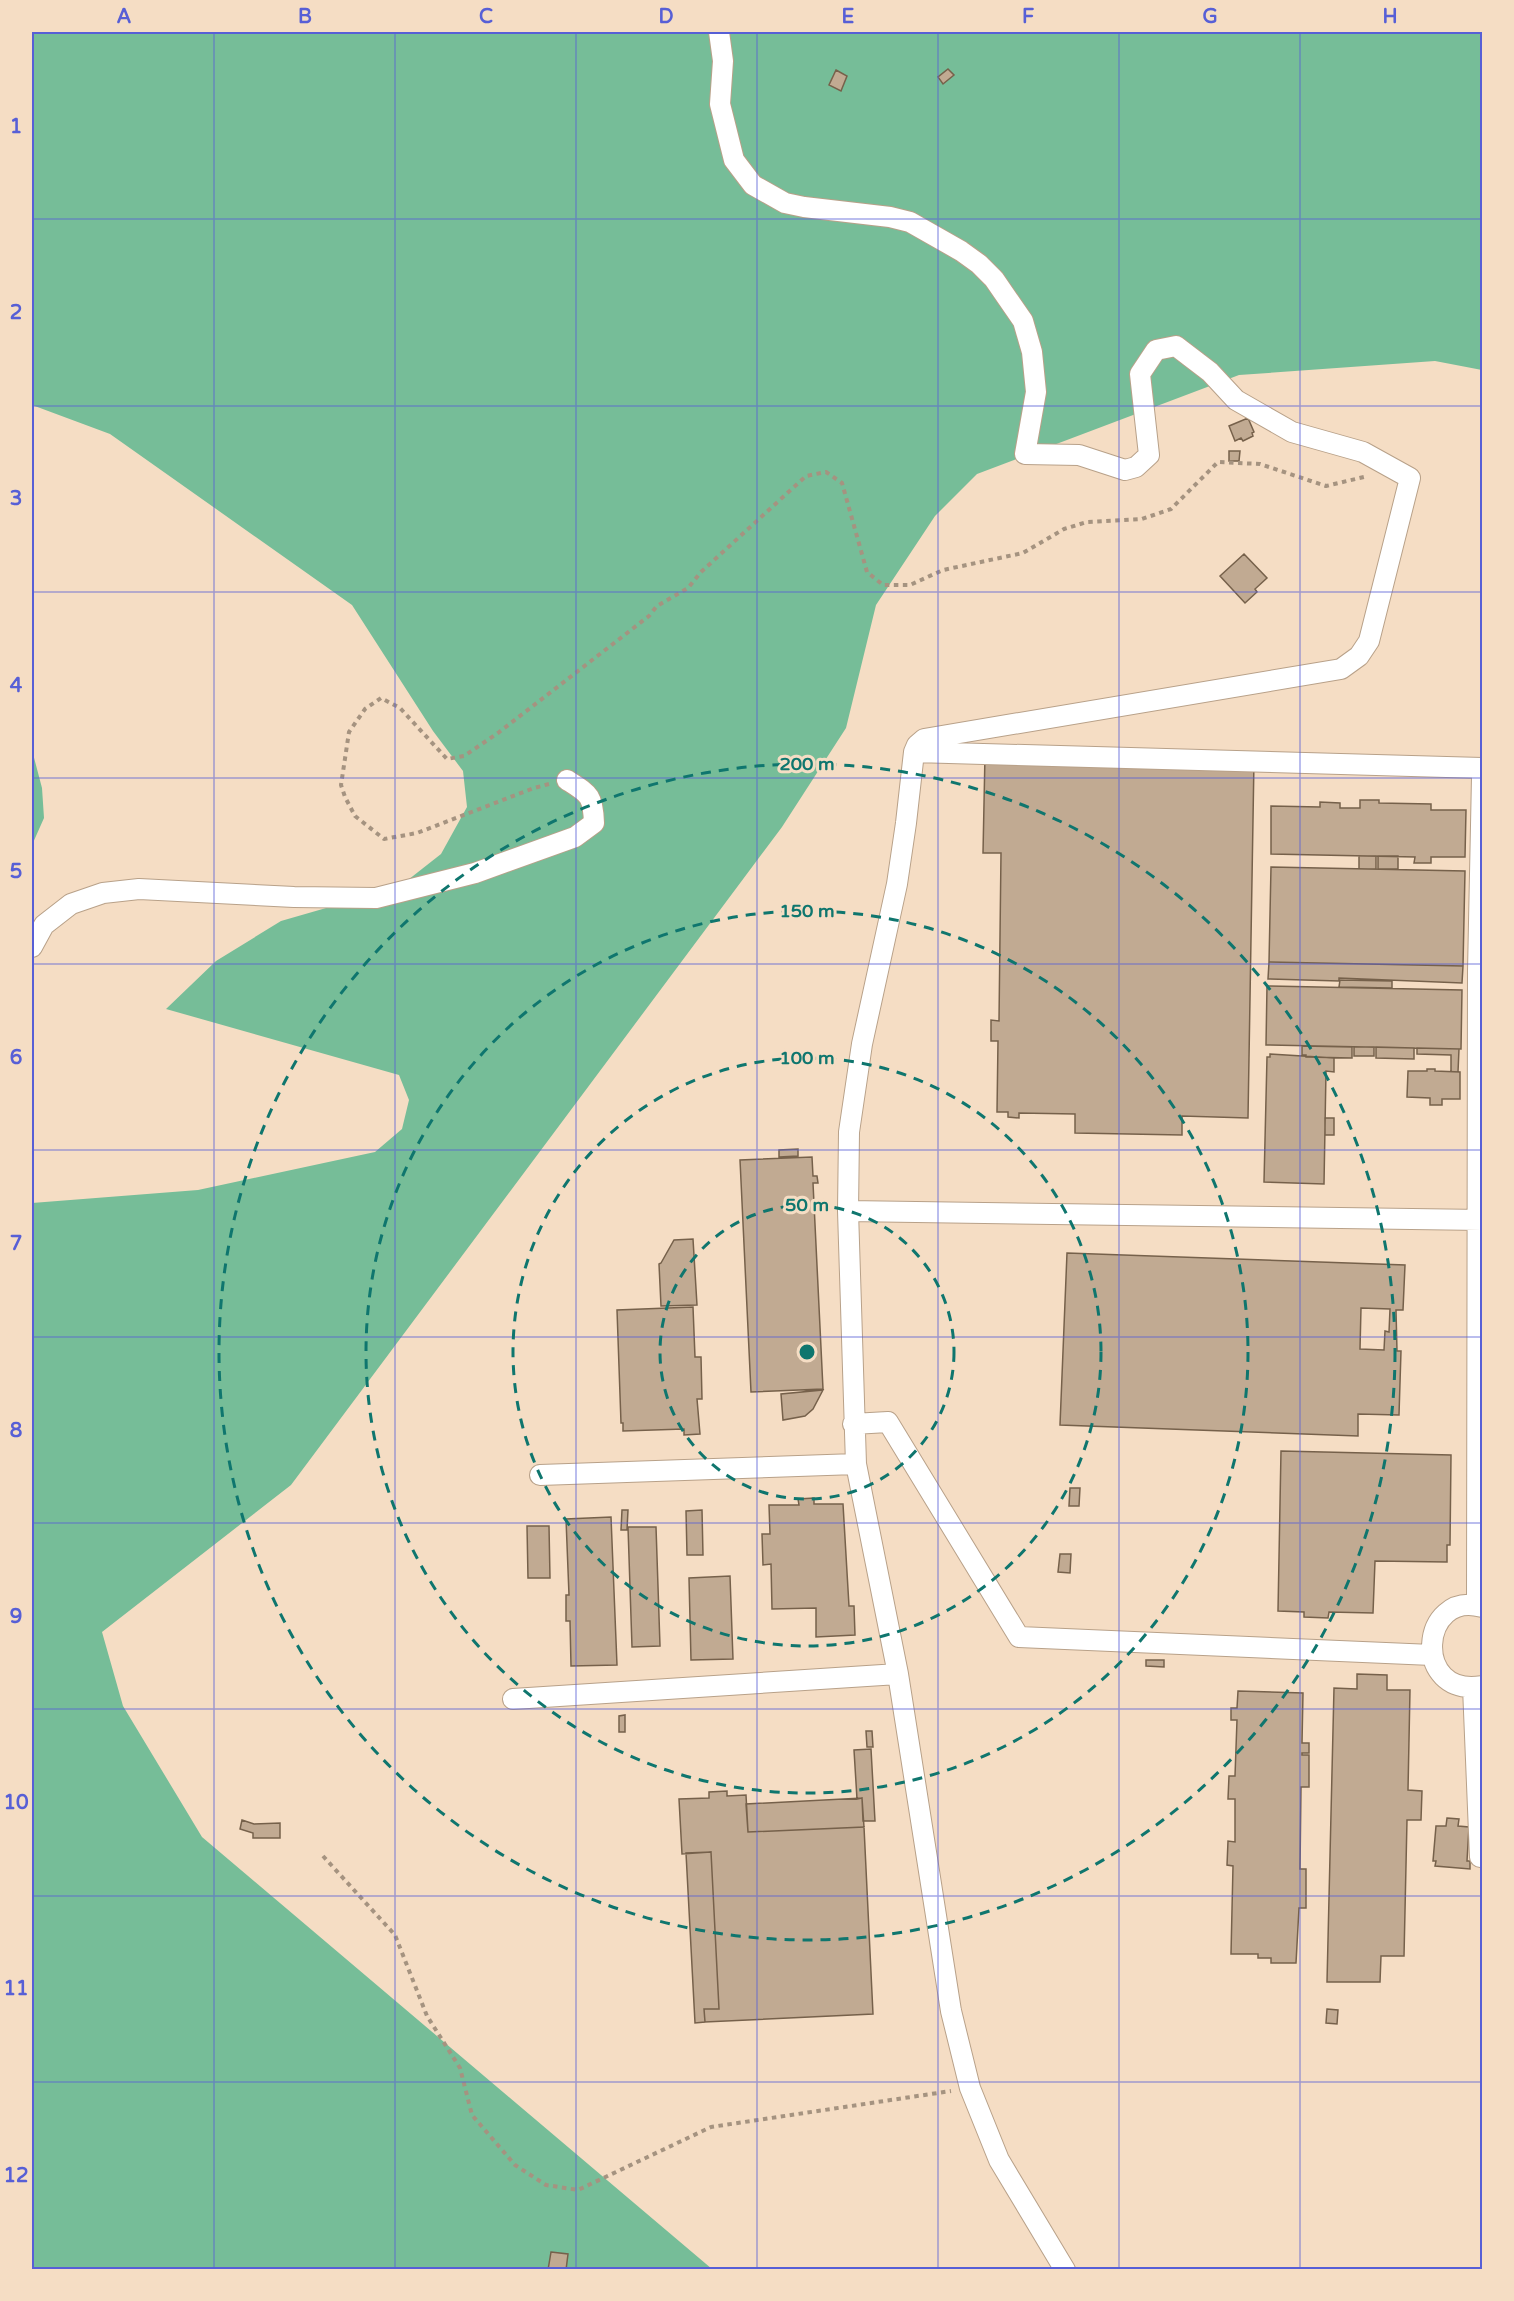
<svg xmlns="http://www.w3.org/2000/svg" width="1514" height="2301" viewBox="0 0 1514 2301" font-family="'Varela Round',sans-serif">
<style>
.forest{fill:#76bd98}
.building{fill:#c1aa92;stroke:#76614b;stroke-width:1.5;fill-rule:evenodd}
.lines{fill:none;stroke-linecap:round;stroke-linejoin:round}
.minor-casing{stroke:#b8a189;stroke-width:22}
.path{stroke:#a59380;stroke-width:4;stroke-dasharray:4.5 4.5;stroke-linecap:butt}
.minor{stroke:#fff;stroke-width:20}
.grid{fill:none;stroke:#575fd6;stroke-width:1.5;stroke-opacity:0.55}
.ring{fill:none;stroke:#0f766e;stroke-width:3;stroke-dasharray:10 8}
.centre{fill:#0f766e;stroke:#f5ddc4;stroke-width:3}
.ring-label{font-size:18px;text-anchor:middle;font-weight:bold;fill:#0f766e;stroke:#f5ddc4;stroke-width:6;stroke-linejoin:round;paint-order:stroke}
.neatline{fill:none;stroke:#575fd6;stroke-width:2}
.grid-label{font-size:20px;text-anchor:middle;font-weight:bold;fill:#575fd6}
</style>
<rect width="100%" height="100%" fill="#f5ddc4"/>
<path class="forest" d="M32 32H1482V370L1435 361 1239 375 977 474 935 516 876 605 846 728 782 827 291 1485 102 1632 123 1706 202 1837 712 2269H32V1203L198 1190 375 1152 402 1129 409 1100 399 1075 166 1009 216 961 281 921 399 887 441 854 467 807 463 771 433 731 352 605 110 434 32 405Z
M32 750 42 788 44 818 32 845Z"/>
<path class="building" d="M948 69 954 75 943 84 938 77Z
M836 70 847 76 841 91 829 85Z
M1248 418 1254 432 1252 433 1253 436 1243 441 1241 438 1235 441 1229 426Z
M1229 451H1240L1239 461H1229Z
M1244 554 1267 578 1255 589 1257 592 1245 603 1220 576Z
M985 755 1254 760 1248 1118 1182 1116V1135L1075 1133V1114L1019 1113V1118L1008 1117V1112H997L998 1041H991V1020L999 1021 1001 853H983Z
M1360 800H1379V803L1431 804V810H1466L1465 857H1431V863H1414L1415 857 1271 854V806L1320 807V802L1340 803V808H1360Z
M1359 856H1376V869H1359Z
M1378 856H1398V869H1378Z
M1271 867 1465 871 1463 966 1269 962Z
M1269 962 1463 966 1462 983 1339 978V981L1268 979Z
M1340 980 1392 981V988L1339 987Z
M1267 986 1462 990 1461 1049 1266 1045Z
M1302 1046 1352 1047V1058L1306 1057V1055H1302Z
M1354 1047H1374V1056H1354Z
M1376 1047 1414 1048V1059L1376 1058Z
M1417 1048 1459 1049 1458 1072H1451V1055L1417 1054Z
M1270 1054 1334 1058V1072L1326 1071 1324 1184 1264 1182 1267 1057H1270Z
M1427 1069H1435V1071L1460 1072V1099H1442V1105H1430V1098L1407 1097 1408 1071H1427Z
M1325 1118H1334V1135H1325Z
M798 1149V1156L779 1157V1150Z
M812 1157 813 1176H817L818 1183H813L823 1389 751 1392 740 1160Z
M693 1239 697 1305 661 1306 659 1264 661 1263 674 1240Z
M1067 1253 1405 1265 1403 1310H1396L1397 1351H1401L1399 1415 1358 1414V1436L1060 1425ZM1361 1308 1390 1309 1389 1332 1385 1331 1384 1350 1360 1349Z
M693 1307 695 1357H701L702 1399H697L700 1434 684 1435V1429L623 1431V1423H621L617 1310Z
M823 1390 813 1409 805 1416 783 1420 781 1394Z
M1281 1451 1451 1455 1450 1545H1447V1562L1375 1561 1373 1613 1329 1612 1328 1618 1304 1617V1612L1278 1611Z
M1070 1488H1080L1079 1506H1069Z
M814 1498V1504H843L849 1606H854L855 1635 816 1637V1608L772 1609 771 1564 763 1565 762 1534H770L769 1505H799L798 1499Z
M622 1510H628L627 1530H621Z
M702 1510 703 1555H687L686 1511Z
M611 1517 617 1665 571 1666 570 1621H566V1595H569L566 1519Z
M527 1526H549L550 1578H528Z
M628 1527H656L660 1646 632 1647Z
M1060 1554H1071L1070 1573 1058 1572Z
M730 1576 733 1659 691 1660 689 1578Z
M1146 1660H1164V1667L1146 1666Z
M1357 1674 1387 1675V1690H1410L1408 1790 1422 1791 1421 1820H1407L1404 1956H1381L1380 1982H1327L1334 1688 1357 1689Z
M1238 1691 1303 1693 1302 1743H1309V1753H1302V1755H1309V1787H1301L1300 1869H1306V1908H1299L1296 1963H1271V1958H1258V1954H1231L1233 1866 1227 1865 1228 1841 1235 1842V1799H1228L1229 1776H1235L1237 1720H1231V1708H1237Z
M625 1715V1732H619V1716Z
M866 1731H872L873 1747H867Z
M871 1749 875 1821H863L862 1798 857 1799 854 1750Z
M727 1791V1796L746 1795 748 1832 864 1827 873 2014 705 2022 704 2009H719L711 1852 682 1854 679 1799 709 1798V1792Z
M862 1798 864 1827 748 1832 746 1804Z
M1447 1818 1459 1819 1458 1826 1469 1827 1467 1861H1470V1869L1435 1866 1436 1861H1433L1436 1826H1446Z
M242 1820 254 1824 280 1823V1838H253V1833L240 1829Z
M711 1852 719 2009H704L705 2022 695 2023 686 1853Z
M1327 2009 1338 2010 1337 2024 1326 2023Z
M551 2252 568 2254 566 2270H548Z"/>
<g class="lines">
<g class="minor-casing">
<path id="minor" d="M719 32 723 61 720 104 734 160 753 185 785 203 804 207 890 217 910 222 961 251 979 264 994 279 1023 321 1032 352 1036 392 1025 454 1079 455 1125 470 1136 467 1149 455 1140 374 1156 350 1176 346 1210 372 1236 400 1292 432 1363 452 1410 478 1369 641 1359 656 1341 669 924 739 917 745 914 752 906 823 897 884 862 1044 849 1132 848 1211 856 1464 898 1674 951 2011 970 2088 999 2160 1065 2270
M914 752 1482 768
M32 947 44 925 71 904 103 893 139 889 294 897 376 898 475 873 575 837 594 823C593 795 589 794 567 780
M848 1211 1482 1220
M853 1424 888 1422 1019 1637 1432 1655
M540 1475 856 1464
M1477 1606 1478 971 1482 777
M1482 1607C1420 1589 1411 1698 1482 1686
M1473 1687 1480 1857
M513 1699 898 1674"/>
</g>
<path class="path" d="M549 784 534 788 417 833 384 839 355 816 345 797 341 785 349 732 365 709 381 698 400 708 447 759 464 756 498 733 649 616 657 606 688 588 701 572 806 476 826 472 842 483 867 572 883 585H910L943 570 1023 553 1064 529 1087 522 1142 519 1171 509 1218 462 1260 464 1326 486 1368 476
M323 1856 395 1935 427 2016 460 2068 472 2115 515 2165 546 2185 578 2190 711 2127 951 2091"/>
<use href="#minor" class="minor"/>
</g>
<path class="grid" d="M214 32V2270M395 32V2270M576 32V2270M757 32V2270M938 32V2270M1119 32V2270M1300 32V2270M32 219H1482M32 406H1482M32 592H1482M32 778H1482M32 964H1482M32 1150H1482M32 1337H1482M32 1523H1482M32 1709H1482M32 1896H1482M32 2082H1482"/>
<g class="ring">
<circle cx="807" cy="1352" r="147"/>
<circle cx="807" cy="1352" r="294"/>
<circle cx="807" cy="1352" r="441"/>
<circle cx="807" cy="1352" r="588"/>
</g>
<circle cx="807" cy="1352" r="9" class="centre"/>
<g class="ring-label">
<text x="807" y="770">200 m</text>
<text x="807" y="917">150 m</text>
<text x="807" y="1064">100 m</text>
<text x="807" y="1211">50 m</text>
</g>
<rect width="1514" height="2301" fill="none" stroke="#f5ddc4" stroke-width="66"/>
<rect x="33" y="33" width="1448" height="2235" class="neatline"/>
<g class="grid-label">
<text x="124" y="23">A</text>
<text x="305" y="23">B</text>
<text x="486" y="23">C</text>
<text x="666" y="23">D</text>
<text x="848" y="23">E</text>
<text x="1028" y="23">F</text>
<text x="1210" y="23">G</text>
<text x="1390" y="23">H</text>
<text x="16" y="133">1</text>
<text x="16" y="319">2</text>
<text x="16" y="505">3</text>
<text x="16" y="692">4</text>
<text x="16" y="878">5</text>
<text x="16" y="1064">6</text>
<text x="16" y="1250">7</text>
<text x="16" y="1437">8</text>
<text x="16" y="1623">9</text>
<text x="16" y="1809">10</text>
<text x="16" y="1995">11</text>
<text x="16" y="2182">12</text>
</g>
</svg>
